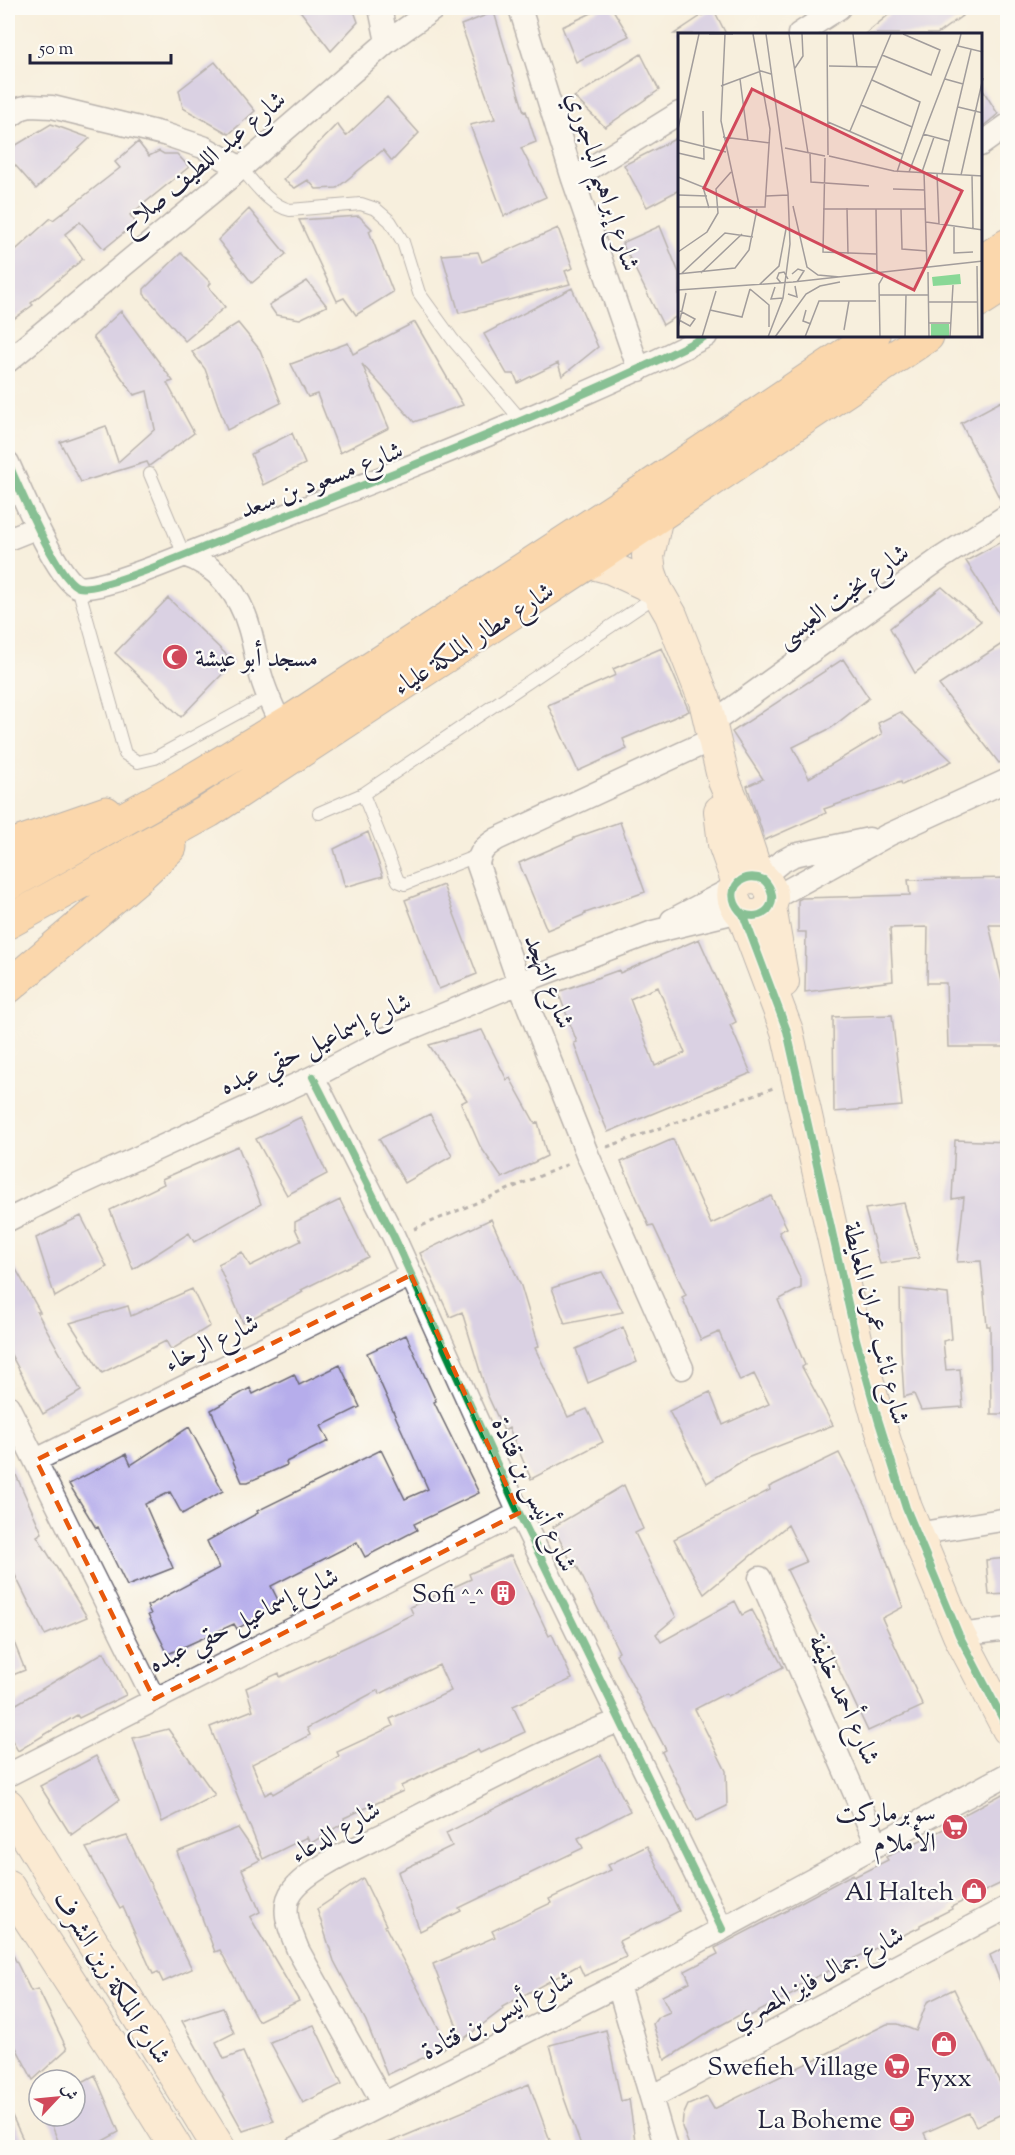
<svg xmlns="http://www.w3.org/2000/svg" width="1015" height="2155" viewBox="0 0 1015 2155" font-family="'Sorts Mill Goudy',Amiri,serif">
<style>
.building{fill:#b6adeb;fill-rule:evenodd}
.lines{fill:none;stroke-linecap:round;stroke-linejoin:round}
.lane-casing{stroke:#6d6a74;stroke-width:14}
.street-casing{stroke:#6d6a74;stroke-width:25}
.secondary-casing{stroke:#6d6a74;stroke-width:34}
.highway-casing{stroke:#6d6a74;stroke-width:35}
.path{stroke:#6d6a74;stroke-width:3;stroke-dasharray:4.5 4.5;stroke-linecap:butt}
.lane{stroke:#fff;stroke-width:12}
.street{stroke:#fff;stroke-width:22}
.secondary{stroke:#ffe4c6;stroke-width:32}
.highway{stroke:#ffbb71;stroke-width:33}
.cycleway-casing{stroke:#fdfcf7;stroke-width:11}
.cycleway{stroke:#00873e;stroke-width:8}
.marked{fill:none;stroke:#e8590c;stroke-width:4.5;stroke-dasharray:12 8;stroke-linejoin:round}
.labels{text-anchor:middle;stroke-width:4.5;stroke-linejoin:round;paint-order:stroke}
.street-label{font-size:26px;fill:#22223b;stroke:#fdfcf7}
.poi-label{font-size:26px;fill:#22223b;stroke:#fdfcf7;text-anchor:end}
.inset-road{fill:none;stroke:#a29d9c;stroke-width:1.5}
.view{fill:#d1495b;fill-opacity:0.15;stroke:#d1495b;stroke-width:3}
.inset-edge{fill:none;stroke:#22223b;stroke-width:3}
</style>
<rect width="100%" height="100%" fill="#fdfcf7"/>
<filter id="ink" filterUnits="userSpaceOnUse"><feTurbulence type="fractalNoise" baseFrequency=".0167" numOctaves="2"/><feDisplacementMap in="SourceGraphic" scale="12" xChannelSelector="R" yChannelSelector="G"/><feConvolveMatrix kernelMatrix="1 2 1 2 8 2 1 2 1" color-interpolation-filters="sRGB"/></filter>
<filter id="wash" filterUnits="userSpaceOnUse"><feTurbulence type="fractalNoise" baseFrequency=".008" numOctaves="4" result="noise"/><feDisplacementMap in="SourceGraphic" scale="24" xChannelSelector="R" yChannelSelector="G"/><feGaussianBlur stdDeviation="1.35" result="paint"/><feColorMatrix in="noise" values="0 0 0 0 0 0 0 0 0 0 0 0 0 0 0 0 0 1.4 0 .05"/><feComposite in="paint" operator="in"/></filter>
<g filter="url(#wash)">
<rect width="100%" height="100%" fill="#f7efdd"/>
<g id="blocks">
<path class="building" d="M298 8H353L358 22 331 51Z
M602 8H612L629 36 576 62 562 27Z
M713 8 726 34H674Z
M897 8H973L937 34H865Z
M494 12 524 112 526 111 536 142 521 148 546 197 504 216 470 125 495 119 461 25Z
M641 54 659 90 605 127 574 97Z
M215 62 255 111 229 134 183 108 179 90Z
M981 87 998 114 981 128Z
M387 97 419 133 392 161 383 150 337 188 316 189 308 180 295 188 283 180 337 124 346 136Z
M51 124 90 138 36 189 8 157V150Z
M679 137V190L647 207 624 165Z
M138 142 149 156 159 151 164 154H177L189 167 130 215 136 223 104 249 80 222 65 234 83 259 31 303 33 305 8 323V257L51 218 53 220 120 168 115 162Z
M249 209 286 254 252 283 218 240Z
M359 216 372 229 369 231 393 292 356 315 344 298 337 301 299 220Z
M660 226 679 273V315L663 325 622 243Z
M558 228 573 268 565 271 570 284 459 313 442 255 478 252 482 262Z
M181 253 211 283 208 286 225 307 185 341 144 294V289Z
M307 281 327 306 300 319 276 315 269 305Z
M572 288 598 347 562 376 558 363 518 383 514 374H507L484 334Z
M121 311 173 381 167 383 194 433 149 466 147 462 81 482 60 442 106 426 118 462 155 429 147 391 134 395 93 337Z
M415 322 463 405 414 422 362 364 389 428 340 453 317 394 308 397 291 364 348 343 353 354Z
M238 323 260 350 281 403 227 430 205 369 192 352Z
M1002 401 1008 410V502L1002 503 961 423Z
M292 433 305 464 263 485 251 454Z
M1008 538V627L966 561Z
M942 587 981 621 915 673 890 628Z
M168 598 234 662 181 717 115 653Z
M1008 640V757L999 763 939 685Z
M662 648 689 711 623 739 627 749 578 771 548 705 616 675 613 669Z
M843 659 869 698 831 728 793 747 809 778 882 734 878 723 900 712 952 761 902 785 901 782 824 809 826 813 765 840 747 786 763 779 732 732Z
M620 822 645 892 585 913 586 914 547 930 519 863 574 839V838Z
M368 832 383 876 345 887 334 849Z
M1008 878V925H989L1008 1007V1047H948L946 983H927L928 927 890 928 893 981 805 992 806 932H798V900L802 898 910 895 908 880Z
M443 885 477 974 439 989 405 900Z
M699 939 736 1022 730 1025 751 1073 608 1132 592 1094 574 1043 577 1042 558 992 619 970 620 973ZM658 987 685 1053 655 1066 630 999Z
M892 1015 902 1106 834 1112 833 1017Z
M482 1030 507 1080 510 1078 535 1123 538 1122 547 1156 502 1178 480 1146 461 1103 467 1100 429 1045Z
M430 1114 452 1156 405 1183 379 1139Z
M301 1117 327 1174 287 1195 256 1139Z
M673 1139 711 1224 771 1196 787 1228 779 1232 801 1280V1288L778 1300 805 1365 802 1367 833 1425 747 1458 707 1483 669 1411 710 1392 723 1425 769 1404 754 1374 740 1381 719 1332 701 1340 682 1297 686 1295 653 1225 649 1226 621 1162Z
M955 1140 1008 1142V1414H991L990 1326H987L981 1261 957 1262 964 1197 952 1199Z
M238 1146 261 1204 194 1242 189 1233 133 1269 110 1210 164 1184 162 1179Z
M340 1200 368 1257 301 1290 303 1292 243 1323 218 1264 242 1252 250 1266 301 1241 295 1228V1222Z
M904 1203 919 1258 880 1264 865 1209Z
M81 1216 107 1267 55 1297 36 1238Z
M491 1219 521 1286 539 1346 535 1348 568 1417 587 1409 603 1442 531 1479 509 1428 504 1431 487 1394 462 1312 450 1317 420 1253Z
M8 1255 40 1312H37L81 1391 43 1414 8 1349Z
M602 1272 623 1312 565 1324 552 1288Z
M192 1289 210 1326 171 1350 166 1341 102 1373 70 1323 128 1306 131 1316Z
M900 1289 948 1294 952 1339 943 1341 946 1370 960 1369 963 1407 921 1410 914 1394 904 1397 901 1349Z
M623 1327 637 1362 588 1383 576 1349Z
M406 1335 436 1401 434 1402 479 1493 414 1524 417 1530 365 1557 357 1542 271 1586 280 1604 237 1629 234 1624 168 1654 148 1615 151 1614 147 1606 219 1568 207 1541 258 1513 257 1511 381 1450 405 1499 428 1489 367 1353Z
M340 1365 360 1407 321 1426 329 1441 286 1462 287 1465 248 1482H242L211 1410 250 1388 253 1394 294 1374 299 1385Z
M189 1427 223 1491 182 1514 170 1492 145 1504 173 1568 127 1586 98 1527 96 1528 69 1484 126 1454 131 1465Z
M839 1453 868 1509 903 1607 882 1618 923 1706 868 1731 826 1642 823 1643 787 1570 806 1562 788 1525 704 1594 674 1539 770 1490 769 1487Z
M8 1457 42 1533 37 1536 87 1617 45 1635 8 1561Z
M624 1485 643 1529 635 1533 676 1617 656 1634 661 1642 735 1601 742 1615 752 1610 783 1667 728 1696 726 1693 695 1709 726 1771 727 1806 696 1821 662 1752 666 1750 616 1654 619 1652 577 1566 574 1567 553 1527Z
M511 1555 549 1636 552 1634 572 1679 513 1706 525 1732 480 1753 478 1750 401 1786 403 1791 344 1818 345 1822 310 1844 307 1837 263 1859 210 1727 253 1710 246 1688 279 1673 280 1677 348 1646 413 1614 410 1607 471 1579 469 1574ZM439 1665 451 1691 390 1719 393 1726 337 1752 339 1756 273 1794 272 1791 265 1795 252 1764 310 1735 307 1728 378 1690 380 1694Z
M1008 1558V1594L989 1595 986 1560Z
M8 1627 25 1670 8 1677Z
M104 1652 126 1695 79 1718 77 1715 18 1751 8 1733V1709Z
M168 1729 215 1795 162 1822 133 1738Z
M601 1755 630 1811 578 1838 583 1848 459 1908 461 1911 420 1931 398 1872 452 1846 446 1833Z
M96 1756 119 1800 71 1835V1832H69L40 1786Z
M1008 1791V1880L951 1907 952 1909 920 1925V1927L797 1986 799 1991 748 2017 745 2012 712 2030 665 2060 653 2024 658 2017 670 2012 662 1996 690 1982 685 1971 718 1954 715 1948 788 1910V1909L853 1874 854 1877 888 1860 886 1857 954 1824 952 1821Z
M238 1828 260 1860 242 1869 260 1912 250 1917 299 2001 258 2021 220 1950 215 1952 177 1852Z
M127 1836 192 1969 163 1982 158 1972 153 1974 123 1907 120 1909 86 1848Z
M647 1846 679 1911 619 1941 626 1957 584 1976 579 1965 502 2007 503 2009 462 2040 433 1964 495 1937 492 1931 551 1903 549 1899 611 1870 608 1865Z
M363 1878 386 1925 385 1926 448 2046 387 2075 366 2021 334 1961 317 1909Z
M8 1945 31 1991 38 1989 67 2049 33 2080 8 2032Z
M1008 1946V1996L1006 1997 990 1955Z
M954 1989 1008 2099V2111L976 2126 969 2113 924 2133 931 2148H690L682 2127 683 2116 688 2105 707 2097 714 2109 887 2024H898L916 2031 927 2002Z
M223 2008 234 2033 216 2042 224 2059 243 2052 274 2121 243 2131 182 2021Z
M314 2025 342 2084 303 2103 270 2042Z
M606 2030 621 2101 629 2099 636 2148H582L564 2098 550 2045Z
M95 2075 119 2132 90 2148H61L48 2116H75V2086Z
M529 2084 551 2143 540 2148H376Z
M8 2107 27 2148H8Z"/>
</g>
</g>
<g filter="url(#ink)">
<use href="#blocks" fill-opacity="0" stroke="#6d6a74" stroke-width="1.5"/>
<g class="lines">
<g class="lane-casing">
<path id="lane" d="M241 168C255 184 268 204 290 210L361 204 376 209 390 221 403 242 419 293 453 340 522 421
M150 474 184 555
M78 587 125 754 138 762 155 758 267 697
M363 794 398 881 405 884 479 855
M319 813 363 794 657 595"/>
</g>
<g class="street-casing">
<path id="street" d="M380 8 387 42
M520 8 573 179 639 370
M799 34 839 8
M8 118 22 108 30 106 52 107 164 134 203 147 241 168
M980 145 1008 125
M573 179 679 113
M8 361 241 168 387 42 435 8
M8 463C18 485 59 583 79 587 102 592 198 549 225 539 336 496 448 453 558 405 608 383 658 362 706 336
M8 539 38 527
M184 555C217 565 240 595 249 627 254 643 256 660 261 676 266 694 274 710 282 727
M712 723 941 558 1008 515
M761 878 781 862 794 855 869 839
M772 899 888 835 1008 780
M672 920 735 887
M313 1077 394 1237 519 1513 722 1929
M8 1220 74 1187 313 1077 387 1038 519 983 653 932 740 911
M682 1368 588 1156 519 983 478 865C479 851 486 846 497 839L715 738
M8 1406 154 1699
M36 1460 411 1275
M916 1534 1008 1519
M760 1578 877 1844
M959 1635 1008 1629
M8 1775 519 1513
M618 1985 666 2148
M652 2097 1008 1907
M383 2103 298 1950C291 1932 279 1908 293 1890 309 1868 361 1846 386 1833 464 1793 540 1752 621 1720
M296 2148 618 1985 1008 1774"/>
</g>
<g class="secondary-casing">
<path id="secondary" d="M657 516 648 556 650 572 656 589 671 615 705 701 724 781 733 802 758 877
M589 562 611 568 656 589
M720 811 724 844 738 883
M770 907 783 982
M743 914C768 923 782 898 764 880 738 869 722 895 743 914L787 1031 856 1339 878 1419 906 1508 959 1635 1008 1729
M8 1805 219 2148
M8 1886 129 2072 176 2148"/>
</g>
<g class="highway-casing">
<path id="highway" d="M980 263 1008 245
M980 300 1008 282
M8 847 106 813
M8 884 181 787 294 719 648 488 873 336
M8 922 209 811 589 562 927 336
M8 987 139 876 170 847"/>
</g>
<path class="path" d="M607 1147 776 1087
M414 1229 571 1163"/>
<use href="#lane" class="lane"/>
<use href="#street" class="street"/>
<use href="#secondary" class="secondary"/>
<use href="#highway" class="highway"/>
<g class="cycleway-casing">
<path id="cycleway" d="M8 463C18 485 59 583 79 587 102 592 198 549 225 539 336 496 448 453 558 405 608 383 658 362 706 336
M743 914C768 923 782 898 764 880 738 869 722 895 743 914L787 1031 856 1339 878 1419 906 1508 959 1635 1008 1729
M313 1077 394 1237 519 1513 722 1929"/>
</g>
<use href="#cycleway" class="cycleway"/>
</g>
</g>
<path d="M0 0H1015V2155H0ZM411 1275 519 1513 154 1699 36 1460Z" fill="#f7efdd" fill-opacity=".55" fill-rule="evenodd"/>
<path class="marked" d="M411 1275 519 1513 154 1699 36 1460Z"/>
<defs>
<g id="mosque-disc" transform="scale(1.35)"><circle r="9.5" fill="#d1495b" stroke="#fdfcf7"/><path d="M3.5-4.9A6 6 0 1 0 3.5 4.9A5 5 0 1 1 3.5-4.9Z" fill="#fff"/></g>
<g id="building-disc" transform="scale(1.35)"><circle r="9.5" fill="#d1495b" stroke="#fdfcf7"/><path d="M-4-6H4V6H1V3H-1V6H-4ZM-2.5-4.3h1.7v1.8h-1.7ZM.8-4.3h1.7v1.8H.8ZM-2.5-1h1.7V.8h-1.7ZM.8-1h1.7V.8H.8Z" fill="#fff"/></g>
<g id="supermarket-disc" transform="scale(1.35)"><circle r="9.5" fill="#d1495b" stroke="#fdfcf7"/><path d="M-6-5.5h2.5l.6 2H6L4.5 2H-2.5L-4.4-4H-6ZM-1.5 3.2a1.3 1.3 0 1 0 .1 0ZM3 3.2a1.3 1.3 0 1 0 .1 0Z" fill="#fff"/></g>
<g id="shop-disc" transform="scale(1.35)"><circle r="9.5" fill="#d1495b" stroke="#fdfcf7"/><path d="M-5-2.5h2.3a2.7 3.5 0 0 1 5.4 0H5L5.5 6h-11ZM-1.5-2.5h3a1.5 2.3 0 0 0-3 0Z" fill="#fff"/></g>
<g id="cafe-disc" transform="scale(1.35)"><circle r="9.5" fill="#d1495b" stroke="#fdfcf7"/><path d="M-5.5-4.5H6V0H3Q3 3.5 0 3.5H-2.5Q-5.5 3.5-5.5 0ZM3-3.2v2h1.7v-2ZM-6 4.5H4V6H-6Z" fill="#fff"/></g>
</defs>
<g fill-rule="evenodd">
<use href="#mosque-disc" x="175" y="657"/>
<use href="#building-disc" x="503" y="1593"/>
<use href="#supermarket-disc" x="955" y="1827"/>
<use href="#shop-disc" x="974" y="1891"/>
<use href="#shop-disc" x="944" y="2044"/>
<use href="#supermarket-disc" x="897" y="2066"/>
<use href="#cafe-disc" x="902" y="2119"/>
</g>
<g class="labels">
<g class="street-label">
<text transform="translate(202 162) rotate(-40)" y="9">شارع عبد اللطيف صلاح</text>
<text transform="translate(604 181) rotate(72)" y="9">شارع إبراهيم الباجوري</text>
<text transform="translate(321 479) rotate(-21)" y="9">شارع مسعود بن سعد</text>
<text transform="translate(842 595) rotate(-36)" y="9">شارع بخيت العيسى</text>
<text transform="translate(473 638) rotate(-33)" y="9">شارع مطار الملكة علياء</text>
<text transform="translate(550 981) rotate(69)" y="9">شارع التهجد</text>
<text transform="translate(315 1043) rotate(-25)" y="9">شارع إسماعيل حقي عبده</text>
<text transform="translate(877 1323) rotate(76)" y="9">شارع نائب عمران المعايطة</text>
<text transform="translate(211 1342) rotate(-26)" y="9">شارع الرخاء</text>
<text transform="translate(535 1494) rotate(65)" y="9">شارع أنيس بن قتادة</text>
<text transform="translate(243 1619) rotate(-26)" y="9">شارع إسماعيل حقي عبده</text>
<text transform="translate(845 1699) rotate(66)" y="9">شارع أحمد خليفة</text>
<text transform="translate(335 1831) rotate(-30)" y="9">شارع الدعاء</text>
<text transform="translate(113 1977) rotate(58)" y="9">شارع الملكة زين الشرف</text>
<text transform="translate(817 1977) rotate(-28)" y="9">شارع جمال فايز المصري</text>
<text transform="translate(497 2014) rotate(-27)" y="9">شارع أنيس بن قتادة</text>
</g>
<g class="poi-label">
<text x="195" y="666" text-anchor="start">مسجد أبو عيشة</text>
<text x="484" y="1602">Sofi ^_^</text>
<text x="936" y="1821">سوبرماركت<tspan x="936" dy="30">الأملام</tspan></text>
<text x="954" y="1900">Al Halteh</text>
<text x="878" y="2075">Swefieh Village</text>
<text x="944" y="2086" text-anchor="middle">Fyxx</text>
<text x="882" y="2128">La Boheme</text>
</g>
</g>
<g transform="translate(678 33)">
<rect width="304" height="304" fill="#f7efdd"/>
<path d="M282 241 283 251 255 253 254 244ZM253 291H271V304H253Z" fill="#89d896"/>
<path class="inset-road" d="M31 1H55M47 1 43 88 62 176M88 1 110 160 112 211 105 265 90 304M111 1 130 120M149 1 150 122M175 1 179 33M283 1 280 13 305 19M204 22 253 42 262 17 225 1M151 33 199 34M117 35 125 23 124 1M62 46 70 108M267 46 285 51M43 53 83 38 93 41M183 72 234 94 242 69 194 47M280 74 305 80M150 89 224 121M0 96 21 1M172 98 213 1M245 101 271 108M45 104 92 110M0 107 48 119M107 115 147 123M0 120 26 126 25 78M132 120 133 149 191 153M151 123 216 138 305 143M147 125 145 219 198 221M219 139 234 94M231 139 280 11M244 139 256 104M246 139 249 235M259 140 261 191M264 140 293 17M283 142 305 45M294 142 295 196M0 144 25 154 31 175M215 156 247 157M0 162 29 163M88 163 110 162M115 173 129 234 140 242 162 244M0 174H87L92 96 75 1M169 175 170 221M145 176H248M198 176 199 240M223 176 224 216 249 218M248 189 305 197M276 194V220L295 219M0 219 29 199 40 180 38 156 53 139M299 233 300 304M250 239 251 304M4 240 47 200 75 204M23 240 64 201M0 241 57 235 71 217 79 176M114 241 120 236 126 238 119 249M103 250 99 245 101 240 106 239 110 246M81 252 101 233 108 196M97 254 93 266 105 265M72 256 91 272V294M0 257 115 249 305 228M110 261 119 264 117 253M201 262H250M250 269H300M32 277 64 284 72 256M128 277 125 288 133 291M1 287 12 293 17 286 2 278M251 290H273M0 295 8 260M166 297 171 268M24 304 38 258M97 304 128 261 142 253 162 249M127 304 141 268H198M202 304 201 251 205 244M227 304 228 262M272 304 275 252"/>
<path class="view" d="M74 56 284 158 236 257 26 155Z"/>
<rect width="304" height="304" class="inset-edge"/>
</g>
<rect width="1015" height="2155" fill="none" stroke="#fdfcf7" stroke-width="30"/>
<g transform="translate(57 2098) rotate(64)"><circle r="28" fill="#fdfcf7" stroke="#a5a5ac" stroke-width="1.5"/>
<path d="M0-4.5L10 22L0 15L-10 22Z" fill="#d1495b"/>
<text y="-9" font-size="16" font-weight="bold" text-anchor="middle" fill="#22223b">ش</text>
</g>
<path d="M30 54v9h141v-9" fill="none" stroke="#22223b" stroke-width="3"/>
<text x="39" y="54" font-size="18" fill="#22223b" stroke="#fdfcf7" stroke-width="4.5" paint-order="stroke">50 m</text>
</svg>
